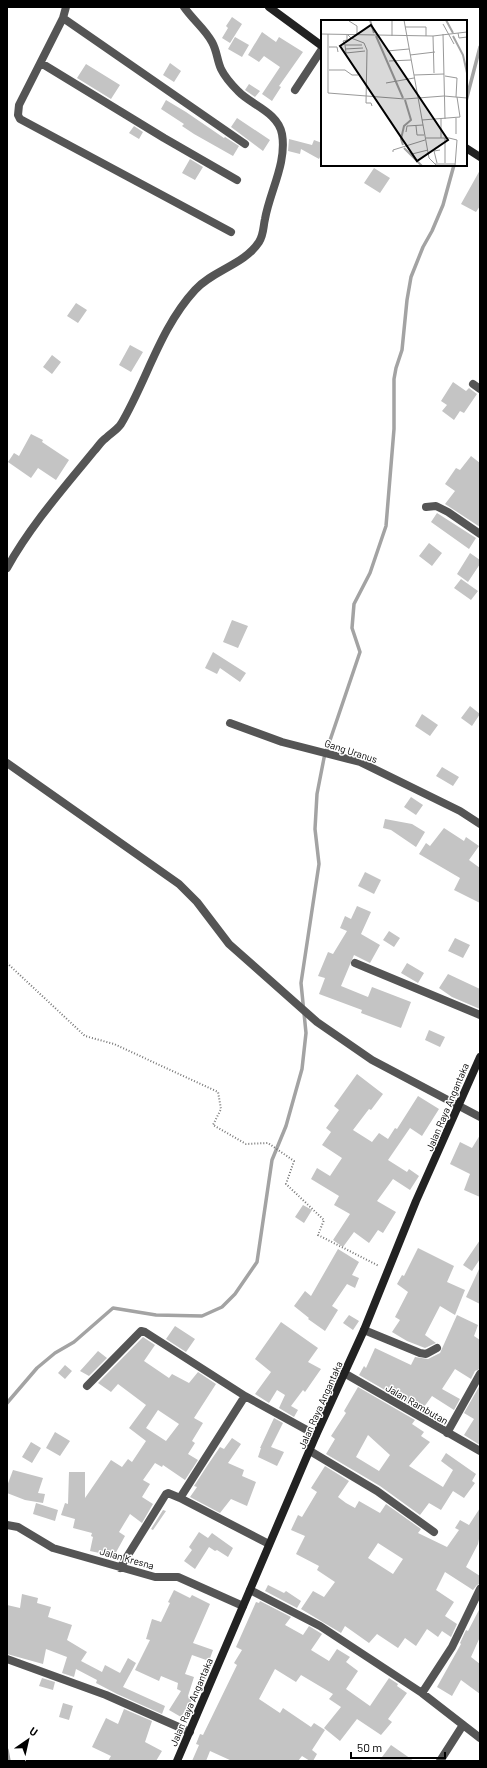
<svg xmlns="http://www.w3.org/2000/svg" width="487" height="1768" viewBox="0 0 487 1768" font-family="Barlow,sans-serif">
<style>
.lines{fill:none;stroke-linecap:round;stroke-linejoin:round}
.stream{stroke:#a3a3a3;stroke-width:3.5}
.building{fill:#c4c4c4;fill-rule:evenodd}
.path{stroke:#777;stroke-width:2;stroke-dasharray:1 2;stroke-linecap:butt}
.minor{stroke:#555;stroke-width:8}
.secondary{stroke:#222;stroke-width:8}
.labels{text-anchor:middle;stroke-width:3;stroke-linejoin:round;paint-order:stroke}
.street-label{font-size:10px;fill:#000;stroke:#fff}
.inset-river{fill:none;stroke:#a3a3a3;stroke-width:2}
.inset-road{fill:none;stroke:#999;stroke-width:1}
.view{fill:#000;fill-opacity:0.15;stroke:#000;stroke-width:2}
.inset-edge{fill:none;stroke:#000;stroke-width:2}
</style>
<rect width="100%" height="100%" fill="#fff"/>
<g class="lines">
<path class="stream" d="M466 101 480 47
M7 1403 37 1368 55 1353 74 1342 113 1308 156 1315 202 1316 222 1307 235 1294 257 1262 272 1160 286 1126 302 1069 306 1033 301 983 319 864 315 829 317 794 324 758 360 652 352 628 354 604 370 573 386 526 394 429V379L396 368 402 350 407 300 411 277 423 247 432 231 443 205 454 165
M7 1750 9 1761"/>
</g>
<path class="building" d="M232 17 242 24 230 43 222 38 228 28 226 26Z
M262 32 276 42 279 37 303 52 279 86 281 87 272 101 262 94 280 67 264 56 259 62 248 55Z
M235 37 249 45 242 57 228 49Z
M170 63 181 71 174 82 163 75Z
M86 64 120 85 111 99 77 78Z
M249 84 260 91 255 97 245 90Z
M166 100 186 112 224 138 225 137 239 146 233 156 194 134 182 126 184 124 161 109Z
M237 118 270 140 263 151 231 127Z
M134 126 143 132 139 139 129 133Z
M289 139 312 145 314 140 322 143V153L319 159 301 149 300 154 288 151Z
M190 159 203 167 195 180 182 173Z
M374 168 390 178 380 193 364 183Z
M480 170V206L476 212 461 204Z
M76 303 87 310 78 323 67 316Z
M130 345 143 352 131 372 119 365Z
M52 355 61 362 52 374 43 367Z
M453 382 466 391 469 388 477 394 464 413 460 411 454 420 442 411 447 405 441 401Z
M31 434 43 440 42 442 69 460 56 480 38 468 31 478 8 462 14 453 19 456Z
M471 456 480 463V527L445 504 455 491 445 484 456 468 460 470Z
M437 513 476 538 469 549 431 522Z
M429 543 442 553 432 566 419 556Z
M470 553 480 560V564L468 582 457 574Z
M461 579 478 591 471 600 454 588Z
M232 620 248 626 238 648 223 642Z
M213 652 246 673 240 682 220 668 217 674 205 668Z
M470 706 480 714 472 726 461 718Z
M422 714 438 725 430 736 415 726Z
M442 767 459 777 453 786 436 776Z
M411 797 423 805 416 815 404 807Z
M385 819 412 824 425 832 416 847 391 830 383 828Z
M444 828 464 841 466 837 479 846 469 860 480 868V903L454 890 460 878 419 854 426 843 430 846Z
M365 872 381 880 374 894 358 886Z
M357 906 371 912 361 934 380 945 370 963 354 955 341 986 368 997 372 987 411 1002 401 1028 361 1013 362 1010 319 994 325 978 318 976 328 952 333 954 347 931 340 928 345 916 351 919Z
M389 931 400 938 394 947 383 940Z
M455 938 470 945 463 958 448 951Z
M407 963 424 973 418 983 401 973Z
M448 974 480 989V1009L452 997 439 988Z
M429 1030 445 1037 440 1047 425 1040Z
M357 1074 383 1094 371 1110 369 1109 353 1130 372 1142 379 1133 388 1139 395 1128 397 1129 418 1096 439 1109 422 1136 410 1128 388 1160 407 1172 409 1169 419 1176 410 1190 393 1179 377 1201 396 1212 383 1233 378 1230 369 1243 354 1232 343 1247 333 1240 350 1214 334 1205 339 1196 311 1179 317 1168 330 1176 342 1158 322 1145 331 1132 326 1128 339 1110 334 1106Z
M480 1135V1197L464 1190 470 1174 450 1164 460 1142 472 1148Z
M303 1205 312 1210 304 1223 295 1217Z
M480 1240V1259L472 1271 463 1265Z
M418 1248 454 1266 447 1282 465 1290 455 1315 440 1306 425 1335 436 1343 425 1348 407 1341 392 1332 400 1320 395 1317 408 1292 397 1284 402 1275 404 1276Z
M338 1249 359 1262 352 1275 359 1278 355 1288 347 1284 332 1306 338 1310 325 1331 308 1319 309 1318 294 1306 305 1291 311 1296Z
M480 1267V1304L466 1297Z
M349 1315 359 1321 353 1330 343 1323Z
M457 1315 478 1325 474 1336 480 1340V1369L475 1371 471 1379 455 1369 442 1389 460 1399 454 1410 432 1396 421 1411 359 1375 364 1366 366 1368 375 1348 411 1365 415 1357 428 1359 440 1353Z
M281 1322 318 1348 308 1362 321 1369 305 1392 303 1390 291 1406 298 1410 294 1417 279 1408 285 1395 277 1390 269 1403 255 1394 271 1372 255 1359Z
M175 1326 195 1339 186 1352 166 1339Z
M143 1337 155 1345 144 1361 169 1378 172 1374 189 1383 198 1372 216 1384 194 1418 203 1423 192 1441 195 1443 188 1454 198 1460 185 1480 163 1465 162 1467 155 1463 143 1480 150 1484 142 1497 153 1504 142 1523 130 1514 119 1532 125 1536 114 1556 90 1551 93 1537 91 1536 92 1533 73 1528 75 1519 61 1515 65 1503 68 1504 69 1472H85V1498L111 1460 122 1467 128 1459 132 1462 146 1441 129 1428 146 1405 118 1384 111 1392 98 1383ZM158 1410 179 1424 166 1441 146 1428Z
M98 1351 107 1358 89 1376 80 1371Z
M65 1365 72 1371 65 1379 58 1373Z
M480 1385V1445L464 1435 474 1419 464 1413Z
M358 1387 415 1420 412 1424 424 1432 421 1436 430 1442 409 1466 443 1487 453 1470 441 1461 446 1453 476 1474 472 1481 475 1483 464 1498 453 1491 441 1510 429 1503 420 1515 380 1486 326 1454 335 1439 331 1436 346 1413 344 1411ZM368 1435 390 1455 379 1471 356 1457Z
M274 1418 283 1423 271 1447 284 1452 277 1466 258 1457 261 1448H260Z
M55 1432 70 1441 60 1456 46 1448Z
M232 1438 241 1444 228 1463 244 1470 242 1476 256 1482 247 1506 231 1499 220 1513 190 1497 197 1487 194 1486 207 1466 220 1447 224 1449Z
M31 1442 41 1448 32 1463 22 1457Z
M325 1466 349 1481 338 1497 346 1503 355 1508 359 1501 380 1513 386 1504 421 1529 418 1533 447 1547 459 1530 455 1528 460 1520 469 1525 480 1508V1534L478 1544 466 1567 480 1576V1584L477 1585 473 1590 445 1572 436 1590 454 1602 445 1616 457 1624 451 1637 442 1631 438 1637 427 1629 416 1646 405 1638 398 1648 377 1634 369 1643 345 1626 341 1633 301 1609 313 1591 324 1597 335 1582 317 1570 319 1566 296 1554 305 1536 291 1530 298 1515 302 1517 317 1492 311 1488ZM378 1543 403 1559 393 1574 368 1558Z
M13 1470 43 1478 38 1493 45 1494 43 1503 25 1500 7 1493V1486Z
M36 1503 58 1510 55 1521 33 1514Z
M163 1510 166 1511 153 1530 151 1529Z
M199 1532 208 1538 212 1533 233 1548 228 1557 217 1550 215 1551 209 1547 195 1569 184 1561 192 1550 189 1547Z
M268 1585 284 1593 286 1591 301 1601 297 1608 265 1591Z
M174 1590 190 1598 192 1595 210 1604 193 1643 213 1650 209 1661 192 1655 185 1674 194 1677 188 1696 192 1700 181 1717 169 1710 181 1691 177 1689 178 1683 161 1676 159 1681 135 1670 150 1640 146 1639 152 1619 161 1622 170 1603 168 1602Z
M22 1594 38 1598 37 1603 51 1607 48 1617 72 1625 67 1640 87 1652 81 1661 102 1672 105 1665 120 1673 128 1658 136 1663 123 1687 165 1706 162 1714 117 1694 96 1683 97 1680 76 1669 74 1677 62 1673 67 1657 46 1649 43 1664 7 1654V1605L20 1608Z
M260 1601 291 1617 285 1625 303 1635 309 1626 322 1634 311 1650 329 1661 337 1649 350 1657 346 1662 358 1671 346 1689 370 1706 389 1678 398 1684 397 1686 407 1693 388 1719 392 1722 381 1735 357 1719 340 1741 324 1728 341 1707 329 1699 333 1694 301 1675 296 1682 275 1669 259 1699 280 1713 283 1708 311 1727 314 1723 325 1730 312 1750 317 1754 313 1761H310L302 1756 298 1761H232L210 1751 206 1761H192L199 1745 196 1744 200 1734 203 1735 237 1665 234 1663 242 1650 236 1647 256 1602 259 1603Z
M480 1608V1637L471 1657 480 1664V1694L461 1680 452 1696 437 1687 461 1644 460 1643 466 1630 468 1631Z
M42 1678 55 1682 53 1690 39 1686Z
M63 1703 73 1706 69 1720 59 1717Z
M124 1709 152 1721 145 1742 162 1751 156 1761H108L111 1756 92 1747 106 1718 118 1724Z
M391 1745 414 1761H379Z"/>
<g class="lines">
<path class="path" d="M7 963 85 1036 114 1044 218 1092 221 1109 213 1125 246 1144 268 1143 294 1161 286 1184 324 1220 318 1235 379 1266"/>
<path class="minor" d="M66 7 63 18 245 144
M63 18 19 105 18 115 20 119 231 232
M41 63 164 138 237 180
M295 90 322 49
M473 384 480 389
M426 507 436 506 448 512 480 534
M7 568C31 525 63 489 94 451 98 447 101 441 106 438 111 433 117 430 121 424 147 380 160 328 195 290 213 270 244 265 259 242 264 234 263 227 265 219 270 191 287 163 282 134 278 112 251 105 238 91 232 85 225 77 221 69 217 60 217 51 212 42 205 29 193 20 184 7
M230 723 282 742 360 762 460 811 480 824
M7 763 179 884 197 902 229 944 317 1022 372 1060 480 1117
M355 963 480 1015
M364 1330 420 1353 426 1354 437 1348
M344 1373 480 1451
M87 1386 141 1331 145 1332 245 1396 316 1435
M245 1396 180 1498 269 1544
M447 1433 480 1374
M310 1451 377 1491 434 1532
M7 1525 18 1527 53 1548 155 1577H178L243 1606
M120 1568 166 1494 168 1493 180 1498
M250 1590 320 1626 422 1693 480 1738
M7 1659 106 1695 190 1732
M422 1693 452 1647 480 1589
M440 1761 463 1725"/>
<path class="secondary" d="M269 7 322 46
M466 148 480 157
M177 1761 316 1435 364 1330 416 1201 480 1057"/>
</g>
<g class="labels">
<g class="street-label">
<text transform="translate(351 751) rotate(18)" y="4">Gang Uranus</text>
<text transform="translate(447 1107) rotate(-67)" y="4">Jalan Raya Angantaka</text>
<text transform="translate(417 1404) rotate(30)" y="4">Jalan Rambutan</text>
<text transform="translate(320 1405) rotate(-66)" y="4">Jalan Raya Angantaka</text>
<text transform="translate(127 1558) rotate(16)" y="4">Jalan Kresna</text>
<text transform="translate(191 1702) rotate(-67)" y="4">Jalan Raya Angantaka</text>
</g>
</g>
<g transform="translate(321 20)">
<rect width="146" height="146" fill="#fff"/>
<path class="inset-river" d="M49 0 53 13M125 0 132 13M55 16 82 78M132 16 142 35 146 53M82 125 80 119 83 106 90 100 84 80M83 128 101 146"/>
<path class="inset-road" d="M71 0V16M83 0 108 138 116 146M28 1 36 6V15M122 4 133 24M84 7H105V16M137 13 138 18 146 17M0 14 112 16 146 12M7 14V73L84 79 123 76 146 78M122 14 124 99M26 15V20L22 21 24 25H41M27 15 30 18 43 23 46 30 45 83H50L51 86M112 16 113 53M24 25 25 33 44 31M8 27H16L17 32M24 29 42 28M66 31 88 29M89 35 114 32M68 41 90 40M8 50H24L31 55H37M93 55 123 54M124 56 136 58 135 77M65 63 93 58M135 98V114M120 99V118M101 100 139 97 136 77M95 106 96 115H103M85 112 86 106 102 105M105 118H128L136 120 134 146M124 118V143M72 132V130L104 120M91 134 107 130M116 143 113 131 119 130M114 144H134"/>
<path class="view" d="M50 5 127 120 96 141 19 26Z"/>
<rect width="146" height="146" class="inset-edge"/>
</g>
<rect width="487" height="1768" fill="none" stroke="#000000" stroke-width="16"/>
<g transform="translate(28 1740) rotate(34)" stroke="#ffffff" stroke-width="3" paint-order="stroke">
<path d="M0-3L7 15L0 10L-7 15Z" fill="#000000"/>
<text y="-6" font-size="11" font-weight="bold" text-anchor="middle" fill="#000000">U</text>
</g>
<path d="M351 1752v6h94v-6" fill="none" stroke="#000000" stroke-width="2"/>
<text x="357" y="1752" font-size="12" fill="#000000" stroke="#ffffff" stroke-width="3" paint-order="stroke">50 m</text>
</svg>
